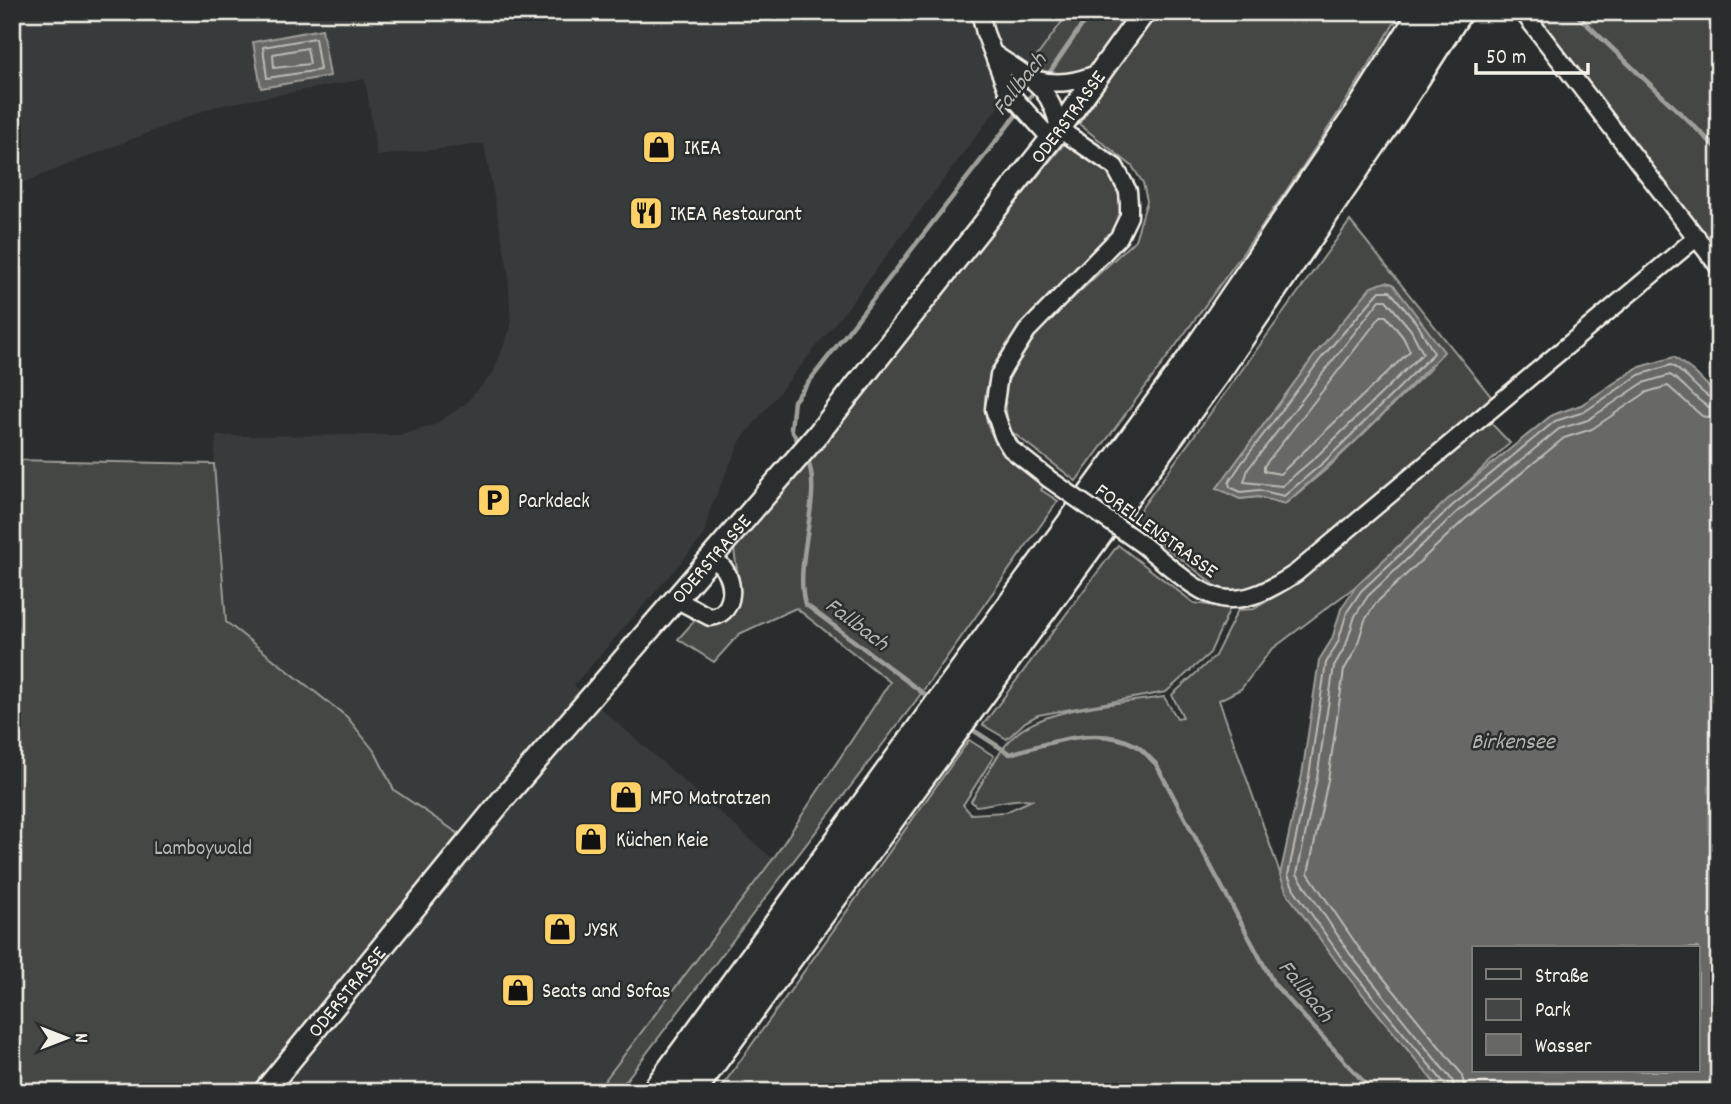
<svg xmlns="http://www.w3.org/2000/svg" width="1731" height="1104" viewBox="0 0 1731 1104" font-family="Dekko,sans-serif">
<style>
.built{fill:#373a3a}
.green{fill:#444645;stroke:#9c9c96;stroke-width:2;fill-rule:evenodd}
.water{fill:#676866;stroke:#9f9f9a;stroke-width:2;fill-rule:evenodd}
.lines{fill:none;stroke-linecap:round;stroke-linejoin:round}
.shore{stroke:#bcbab4;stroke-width:2}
.stream{stroke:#9f9f9a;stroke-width:4.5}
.street-casing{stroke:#f4f1e8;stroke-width:21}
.secondary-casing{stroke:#f4f1e8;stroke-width:26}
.highway-casing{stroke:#f4f1e8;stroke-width:33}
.street{stroke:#2a2d2e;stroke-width:16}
.secondary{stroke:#2a2d2e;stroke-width:21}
.highway{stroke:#2a2d2e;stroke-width:28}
.street-bridge-casing{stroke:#f4f1e8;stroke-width:21;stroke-linecap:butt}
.street-bridge{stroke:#2a2d2e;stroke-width:16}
.labels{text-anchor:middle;stroke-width:5;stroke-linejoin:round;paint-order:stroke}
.street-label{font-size:21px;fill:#f4f1e8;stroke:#2a2d2e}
.poi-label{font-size:21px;fill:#f4f1e8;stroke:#2a2d2e;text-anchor:start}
.park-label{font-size:21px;fill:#b6b5af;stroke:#2a2d2e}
.water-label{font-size:23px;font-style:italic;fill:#b5b3ae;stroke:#2a2d2e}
</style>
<rect width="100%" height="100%" fill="#2a2d2e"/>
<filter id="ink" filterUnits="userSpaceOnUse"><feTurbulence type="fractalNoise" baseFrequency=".0143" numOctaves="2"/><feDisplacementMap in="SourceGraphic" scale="14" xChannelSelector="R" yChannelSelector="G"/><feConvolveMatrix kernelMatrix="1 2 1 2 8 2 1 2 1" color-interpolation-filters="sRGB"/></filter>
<g filter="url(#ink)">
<path class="built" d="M12 12H1069L849 306 741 440 710 509 704 536 574 685 773 859 596 1092H252L458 834 394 790 375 752 347 717 226 622 214 464 216 436 401 435 434 425 465 404 493 373 511 327 508 271 484 144 377 156 365 79 213 107 12 187Z"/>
<path class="green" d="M1069 12H1136C1105 54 1089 91 1030 66Z
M1154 12H1401C1304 176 1189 328 1076 481L1008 429 1004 389 1029 339 1135 240 1147 201 1143 183 1132 166 1079 124Z
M1530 12H1719V251Z
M1068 139C1100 163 1125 178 1120 222 1098 248 1075 272 1051 297 1010 341 953 395 1006 456 1016 467 1033 476 1045 484L1041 490 1058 501 915 702 617 1092H596L773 859 890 682 796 608 739 634 714 662 678 639 696 619 718 625C752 602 737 583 734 548Z
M1350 221 1494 400 1272 584 1237 592 1220 589 1132 521ZM1386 282 1393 284 1431 368 1329 467 1285 504 1258 497 1240 499 1217 488 1317 352 1371 288Z
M1489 421 1510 443 1356 586 1271 650 1241 689 1219 700 1287 893 1338 964 1442 1092H718L969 740 994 756 963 805 971 814 1006 812 1032 800C1022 796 989 805 976 806L971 801C984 781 996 754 1013 737 1044 706 1122 704 1164 697L1177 718 1183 717 1172 695 1215 656 1238 610 1254 609 1296 584Z
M12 460 214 464 226 622 347 717 375 752 394 790 459 834 251 1092H12Z
M1118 545 1194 603 1230 608 1210 653 1166 692 1038 715 1025 722 1007 739 983 725Z"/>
<path class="water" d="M322 29 330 76 261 88 253 42Z
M1386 282 1393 284 1444 352 1361 436 1285 504 1258 497 1240 499 1217 488 1317 352 1371 287Z
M1674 357 1694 372 1719 397V1092H1442L1338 964 1287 893 1280 875 1302 775 1319 660 1332 639 1341 609 1356 586 1447 500 1552 415 1581 405 1637 368ZM1474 948H1698V1071H1474Z"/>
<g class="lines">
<path class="shore" d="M315 38 320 70 267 78 263 47Z
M307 48 310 64 274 68 273 54Z
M1380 291H1390L1418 325 1434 353 1324 462 1284 496 1259 490 1241 492 1230 487 1229 482 1241 464 1323 356Z
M1380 300H1386L1411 330 1423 353 1318 455 1282 486 1244 482 1248 469Z
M1381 316H1386L1403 337 1410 351 1280 474 1264 471V466Z
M1447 1092 1445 1084 1343 960 1294 889 1288 875 1309 776 1326 663 1338 642 1347 612 1361 591 1452 506 1555 421 1584 412 1639 375 1671 365C1687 373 1702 398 1719 401
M1456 1092 1452 1080 1350 954 1297 874 1317 778 1334 666 1346 645 1355 616 1368 596 1457 512 1559 429 1588 420 1643 383 1670 375C1687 384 1699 408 1719 410
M1466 1092 1461 1073 1359 948 1308 873 1328 780 1344 670 1356 649 1365 620 1376 603 1464 520 1564 438 1592 429 1647 392 1668 386 1702 416 1719 420"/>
<path class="stream" d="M1574 12 1719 150
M1045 79 1091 12
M1025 103 1037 88
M800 445 791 429 794 401 1020 110
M807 459C824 494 793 562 805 604L932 700
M970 728 1010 754C1047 743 1098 725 1135 745 1143 749 1150 759 1156 764L1274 984 1373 1092"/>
<g class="street-casing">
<path id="street" d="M980 12 985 33 1007 90 1051 139
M1523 12 1719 267
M993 53C1027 77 1051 84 1059 129L1115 167 1128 191 1129 204V216L1119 237 1027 331 999 375 994 409 1003 436 1011 449 1049 479
M1033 79C1058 86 1076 82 1099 73
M1143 545C1204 594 1221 623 1296 573L1697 237
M677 600 710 617C733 615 736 587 725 570 722 565 716 561 712 557"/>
</g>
<g class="secondary-casing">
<g id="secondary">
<path id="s1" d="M264 1092 504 798 818 434 1059 129 1144 12"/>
</g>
</g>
<g class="highway-casing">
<path id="highway" d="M656 1092 1195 355 1357 117 1424 12
M690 1092 1217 370 1390 117 1457 12"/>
</g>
<use href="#street" class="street"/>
<use href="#secondary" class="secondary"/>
<use href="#highway" class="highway"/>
<g class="street-bridge-casing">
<path id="street-bridge" d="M1049 479 1143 545"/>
</g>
<use href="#street-bridge" class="street-bridge"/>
</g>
</g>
<defs>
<g id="shop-square" transform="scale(1.75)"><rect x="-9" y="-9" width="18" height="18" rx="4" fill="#ffd166" stroke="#2a2d2e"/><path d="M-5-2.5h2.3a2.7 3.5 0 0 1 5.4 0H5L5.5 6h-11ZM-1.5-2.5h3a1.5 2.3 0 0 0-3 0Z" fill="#111"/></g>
<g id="restaurant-square" transform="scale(1.75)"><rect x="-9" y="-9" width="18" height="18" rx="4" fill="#ffd166" stroke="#2a2d2e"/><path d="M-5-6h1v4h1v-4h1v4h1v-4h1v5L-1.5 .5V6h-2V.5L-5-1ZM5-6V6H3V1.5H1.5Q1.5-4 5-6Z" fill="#111"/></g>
<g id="parking-square" transform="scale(1.75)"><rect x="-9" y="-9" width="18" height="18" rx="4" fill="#ffd166" stroke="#2a2d2e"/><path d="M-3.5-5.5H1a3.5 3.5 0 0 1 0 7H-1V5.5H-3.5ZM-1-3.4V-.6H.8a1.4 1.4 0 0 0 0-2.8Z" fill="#111"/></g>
</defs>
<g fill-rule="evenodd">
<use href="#shop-square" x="659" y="147"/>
<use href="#restaurant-square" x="646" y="213"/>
<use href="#parking-square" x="494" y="500"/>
<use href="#shop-square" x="626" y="797"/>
<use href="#shop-square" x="591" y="839"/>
<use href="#shop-square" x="560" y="929"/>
<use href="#shop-square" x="518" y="990"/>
</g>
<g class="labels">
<g class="street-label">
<text dy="7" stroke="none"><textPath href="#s1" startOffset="1264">ODERSTRASSE</textPath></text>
<text transform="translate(1157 530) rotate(36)" y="7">FORELLENSTRASSE</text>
<text dy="7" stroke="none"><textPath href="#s1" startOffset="696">ODERSTRASSE</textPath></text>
<text dy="7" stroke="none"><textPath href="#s1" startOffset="130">ODERSTRASSE</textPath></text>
</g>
<g class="poi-label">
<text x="684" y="154">IKEA</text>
<text x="670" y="220">IKEA Restaurant</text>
<text x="518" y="507">Parkdeck</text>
<text x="650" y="804">MFO Matratzen</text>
<text x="616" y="846">Küchen Keie</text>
<text x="584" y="936">JYSK</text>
<text x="542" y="997">Seats and Sofas</text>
</g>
<g class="park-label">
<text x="203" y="854">Lamboywald</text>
</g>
<g class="water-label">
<text transform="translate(1018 83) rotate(-52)" y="8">Fallbach</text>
<text transform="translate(858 623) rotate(37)" y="8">Fallbach</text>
<text x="1513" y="748">Birkensee</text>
<text transform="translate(1307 990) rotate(51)" y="8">Fallbach</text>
</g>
</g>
<rect width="1731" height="1104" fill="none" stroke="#2a2d2e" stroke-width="42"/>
<rect x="21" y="21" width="1689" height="1062" fill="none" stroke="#f4f1e8" stroke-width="2.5" filter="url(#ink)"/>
<rect x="1472" y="946" width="228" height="126" fill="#2a2d2e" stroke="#7b7b78" stroke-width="2"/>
<rect x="1486" y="969" width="35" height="10" fill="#2a2d2e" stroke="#7b7b78" stroke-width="2"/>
<text x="1535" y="982" font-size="21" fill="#f4f1e8">Straße</text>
<rect x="1486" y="999" width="35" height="21" fill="#444645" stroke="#7b7b78" stroke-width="2"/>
<text x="1535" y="1016" font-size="21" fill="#f4f1e8">Park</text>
<rect x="1486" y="1034" width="35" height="21" fill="#676866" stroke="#7b7b78" stroke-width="2"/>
<text x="1535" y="1052" font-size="21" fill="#f4f1e8">Wasser</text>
<g transform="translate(66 1038) rotate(90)" stroke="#2a2d2e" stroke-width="5" paint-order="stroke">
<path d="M0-5L12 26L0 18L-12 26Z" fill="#f4f1e8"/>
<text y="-10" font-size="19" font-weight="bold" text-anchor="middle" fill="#f4f1e8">N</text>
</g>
<path d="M1476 63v10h112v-10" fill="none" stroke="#f4f1e8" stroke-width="3.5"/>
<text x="1486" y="63" font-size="21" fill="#f4f1e8" stroke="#2a2d2e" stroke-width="5" paint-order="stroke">50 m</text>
</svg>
